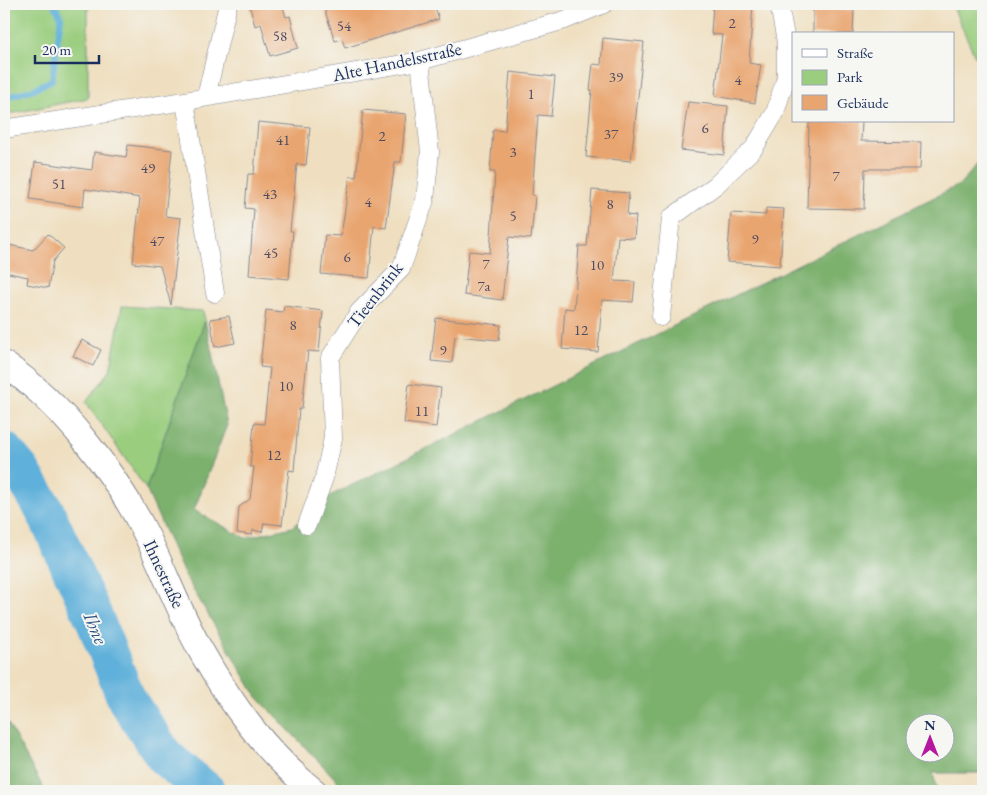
<svg xmlns="http://www.w3.org/2000/svg" width="987" height="795" viewBox="0 0 987 795" font-family="'EB Garamond',serif">
<style>
.green{fill:#9acd7e;stroke:#5a7e6e}
.forest{fill:#7bb06d;stroke:#4b7066;fill-rule:evenodd}
.lines{fill:none;stroke-linecap:round;stroke-linejoin:round}
.stream{stroke:#5fb0da;stroke-width:6}
.river{stroke:#5fb0da;stroke-width:39}
.building{fill:#e9a570}
.street-casing{stroke:#85878f;stroke-width:19}
.secondary-casing{stroke:#85878f;stroke-width:27}
.street{stroke:#fff;stroke-width:18}
.secondary{stroke:#fff;stroke-width:25}
.labels{text-anchor:middle;stroke-width:4;stroke-linejoin:round;paint-order:stroke}
.number-label{font-size:15px;fill:#4e4c62}
.street-label{font-size:18px;fill:#1b2f5e;stroke:#f6f6f2}
.water-label{font-size:19px;font-style:italic;fill:#2f5683;stroke:#f6f6f2}
</style>
<rect width="100%" height="100%" fill="#f6f6f2"/>
<filter id="ink" filterUnits="userSpaceOnUse"><feTurbulence type="fractalNoise" baseFrequency=".02" numOctaves="2"/><feDisplacementMap in="SourceGraphic" scale="10" xChannelSelector="R" yChannelSelector="G"/><feConvolveMatrix kernelMatrix="1 2 1 2 8 2 1 2 1" color-interpolation-filters="sRGB"/></filter>
<filter id="wash" filterUnits="userSpaceOnUse"><feTurbulence type="fractalNoise" baseFrequency=".0096" numOctaves="4" result="noise"/><feDisplacementMap in="SourceGraphic" scale="20" xChannelSelector="R" yChannelSelector="G"/><feGaussianBlur stdDeviation="1.12" result="paint"/><feColorMatrix in="noise" values="0 0 0 0 0 0 0 0 0 0 0 0 0 0 0 0 0 1.4 0 .05"/><feComposite in="paint" operator="in"/></filter>
<g filter="url(#wash)">
<rect width="100%" height="100%" fill="#efdfc0"/>
<path class="green" d="M4 4H88V98L4 115Z
M961 4H983V74L953 7Z
M122 306 203 311 205 320 146 489 86 402 110 371Z"/>
<path class="forest" d="M983 157V773H933L937 791H347L257 697 184 574 146 489 205 320 227 425 194 510 245 538 292 527 330 496 961 184ZM914 722H944V752H914Z
M4 716 45 791H4Z"/>
<g class="lines">
<path class="stream" d="M4 98 34 89 52 80 61 17 54 4"/>
<path class="river" d="M4 451 21 471 44 509 94 618 127 700 165 757 206 791"/>
</g>
<g id="blocks">
<path class="building" d="M249 4H282L286 17 290 16 298 48 270 56 261 24 255 26Z
M338 4H434L439 19 345 48 342 39 335 41 324 8Z
M713 4H753L749 63 761 65 755 103 715 96 722 35 711 34Z
M813 7 854 10 853 34H813Z
M603 38 644 42 631 161 586 157 592 90H590L593 64 601 65Z
M510 72 555 77 551 116 538 115 532 195 535 196 531 239 509 237 502 300 464 295 469 251 490 253 495 172H490L493 130 505 131Z
M688 102 728 106 724 155 681 150Z
M363 110 406 114 401 162H395L386 228 374 226 369 278 321 274 325 235 341 236 350 176 356 177Z
M809 121H862L861 141 921 142 920 169H865L864 209 807 208Z
M258 122 310 127 306 165 297 164 290 231H293L289 279 249 275 254 209 245 208 248 174H254Z
M128 145 172 150 165 216 181 218 171 305 160 266 133 263 140 198 85 189 83 207 30 199 35 162 92 170 94 152 126 157Z
M592 190 629 193 627 215 636 216 634 238 618 237 614 281 635 282 633 302 602 300 598 352 562 349 565 308 574 309 579 246H587Z
M766 208 784 209 780 266 727 262 731 213 766 215Z
M48 234 64 248 53 261 48 288 27 284 28 277 4 272V244L33 250Z
M284 306 323 311 319 352 308 351 302 409H299L294 471 289 470 282 525 264 523 262 532 253 530 252 535 237 533 239 507 250 499 254 467H250L254 423 264 424 270 368 260 367 266 310 283 312Z
M229 316 235 343 215 347 210 319Z
M436 318 501 325 499 340 455 336 452 363 431 361Z
M82 340 101 350 93 366 73 356Z
M409 384 441 388 436 427 404 423Z"/>
</g>
</g>
<g filter="url(#ink)">
<use href="#blocks" fill-opacity="0" stroke="#85878f" stroke-width="1"/>
<g class="lines">
<g class="street-casing">
<path id="street" d="M206 97 228 4
M185 101 215 293
M4 129 185 101 420 61 565 20 604 4
M661 317 671 218 716 185 754 148 775 113 786 77V42L779 4
M307 525 324 478 333 438 330 358 359 312 401 269 425 200 430 152 420 61"/>
</g>
<g class="secondary-casing">
<path id="secondary" d="M4 364C61 402 115 473 146 534 165 572 180 614 201 651 231 704 266 753 314 791"/>
</g>
<use href="#street" class="street"/>
<use href="#secondary" class="secondary"/>
</g>
</g>
<g class="labels">
<g class="number-label">
<text x="732" y="28">2</text>
<text x="344" y="31">54</text>
<text x="280" y="41">58</text>
<text x="616" y="82">39</text>
<text x="738" y="85">4</text>
<text x="531" y="99">1</text>
<text x="705" y="133">6</text>
<text x="611" y="139">37</text>
<text x="382" y="141">2</text>
<text x="283" y="145">41</text>
<text x="513" y="157">3</text>
<text x="148" y="173">49</text>
<text x="836" y="181">7</text>
<text x="59" y="189">51</text>
<text x="270" y="199">43</text>
<text x="368" y="207">4</text>
<text x="610" y="209">8</text>
<text x="513" y="221">5</text>
<text x="755" y="244">9</text>
<text x="157" y="246">47</text>
<text x="271" y="258">45</text>
<text x="347" y="262">6</text>
<text x="486" y="269">7</text>
<text x="597" y="270">10</text>
<text x="484" y="291">7a</text>
<text x="293" y="330">8</text>
<text x="581" y="335">12</text>
<text x="443" y="355">9</text>
<text x="286" y="391">10</text>
<text x="422" y="416">11</text>
<text x="274" y="460">12</text>
</g>
<g class="street-label">
<text transform="translate(397 62) rotate(-12)" y="6">Alte Handelsstraße</text>
<text transform="translate(375 295) rotate(-52)" y="6">Tieenbrink</text>
<text transform="translate(164 574) rotate(65)" y="6">Ihnestraße</text>
</g>
<g class="water-label">
<text transform="translate(96 628) rotate(67)" y="7">Ihne</text>
</g>
</g>
<rect width="987" height="795" fill="none" stroke="#f6f6f2" stroke-width="20"/>
<rect x="792" y="32" width="162" height="90" fill="#f6f6f2" stroke="#9ea6b7"/>
<rect x="802" y="49" width="25" height="8" fill="#ffffff" stroke="#9ea6b7"/>
<text x="837" y="58" font-size="15" fill="#1b2f5e">Straße</text>
<rect x="802" y="70" width="25" height="15" fill="#9acd7e" stroke="#9ea6b7"/>
<text x="837" y="82" font-size="15" fill="#1b2f5e">Park</text>
<rect x="802" y="95" width="25" height="15" fill="#e9a570" stroke="#9ea6b7"/>
<text x="837" y="108" font-size="15" fill="#1b2f5e">Gebäude</text>
<g transform="translate(930 738)"><circle r="24" fill="#f6f6f2" stroke="#9ea6b7"/>
<path d="M0-4L9 19L0 12L-9 19Z" fill="#b5179e"/>
<text y="-8" font-size="14" font-weight="bold" text-anchor="middle" fill="#1b2f5e">N</text>
</g>
<path d="M35 55v8h64v-8" fill="none" stroke="#1b2f5e" stroke-width="2.5"/>
<text x="42" y="55" font-size="15" fill="#1b2f5e" stroke="#f6f6f2" stroke-width="4" paint-order="stroke">20 m</text>
</svg>
